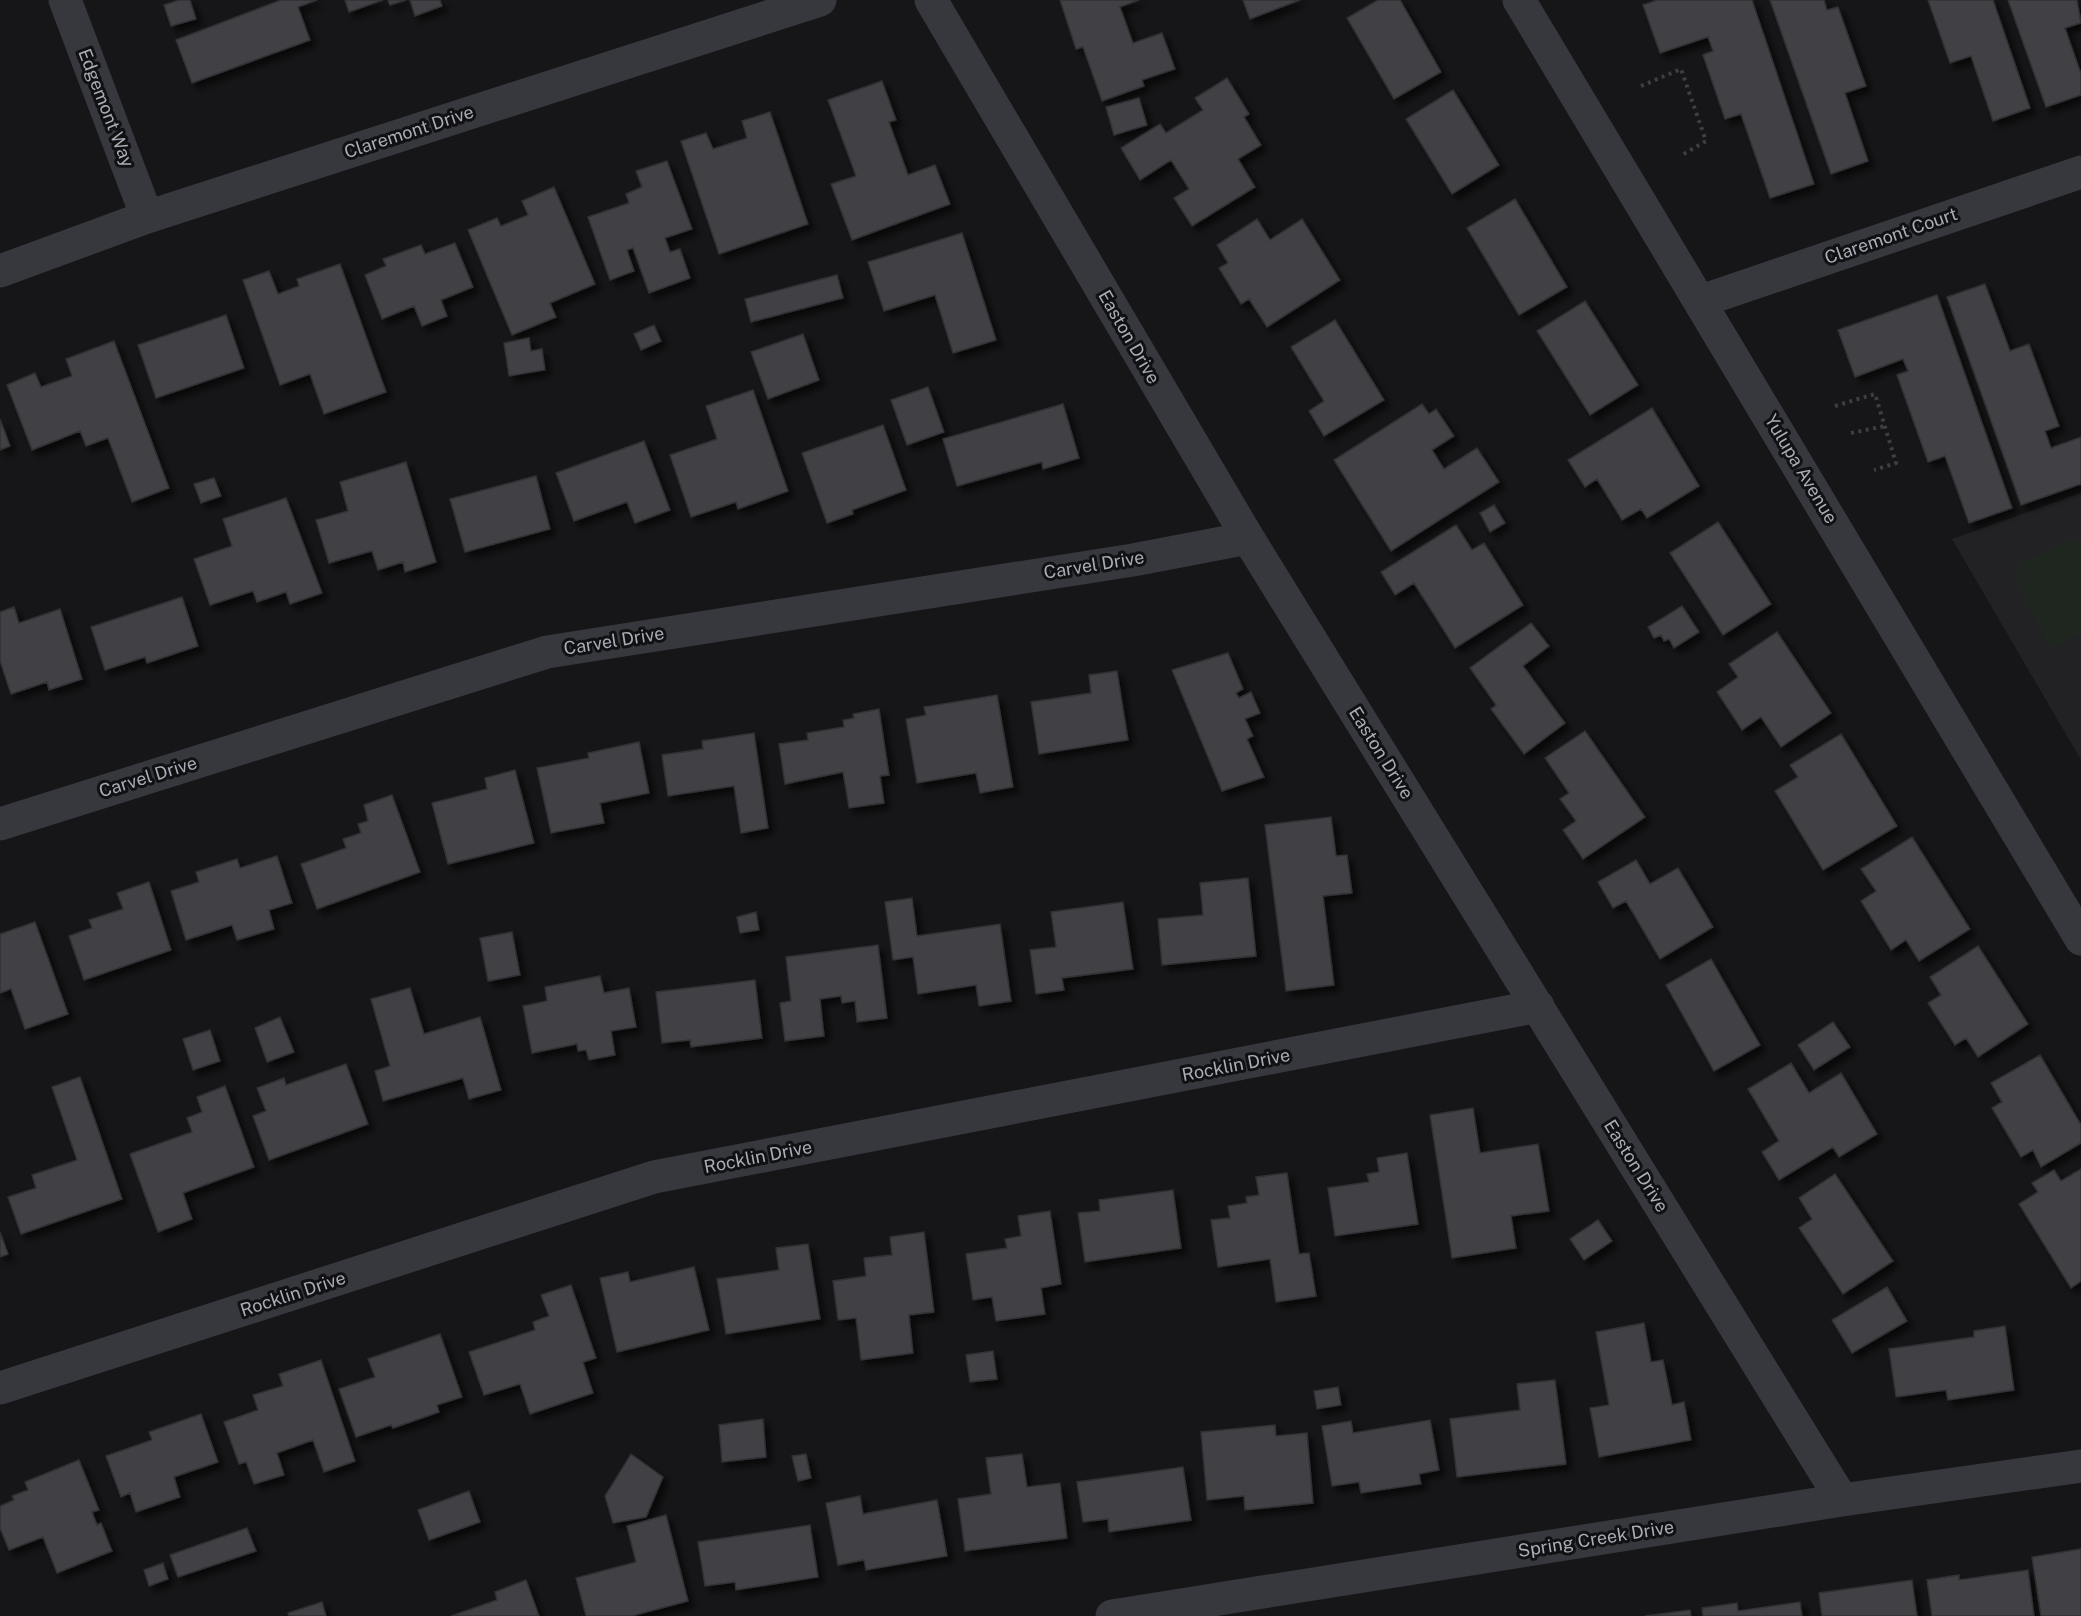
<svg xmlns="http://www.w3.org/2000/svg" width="2081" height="1616" viewBox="0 0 2081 1616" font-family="'Public Sans',sans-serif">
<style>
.built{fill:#222225}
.green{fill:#1e261f}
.building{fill:#404145;stroke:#303034;stroke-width:1.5;filter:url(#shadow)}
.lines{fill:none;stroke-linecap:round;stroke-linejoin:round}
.path{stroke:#3d3f44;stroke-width:4;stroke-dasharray:3 4.5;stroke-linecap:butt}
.minor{stroke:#37383d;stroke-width:33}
.tertiary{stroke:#37383d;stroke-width:33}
.labels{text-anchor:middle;stroke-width:6;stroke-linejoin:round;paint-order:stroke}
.street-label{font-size:18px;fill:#a8adb8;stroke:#111113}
</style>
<defs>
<filter id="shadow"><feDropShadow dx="5.5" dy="5.5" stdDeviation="3" flood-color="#0009"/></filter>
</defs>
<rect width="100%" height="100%" fill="#161618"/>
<path class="built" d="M2081 493V760L1952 539Z"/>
<path class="green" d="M2070 541 2081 542V634L2050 650 2016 577 2019 564Z"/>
<path class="building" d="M179 0H190L196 19 171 26 164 5Z
M281 0H317L298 7 310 40 192 83 176 40Z
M345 0H383L349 12Z
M388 0H406L390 5Z
M410 0H440L442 6 415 16Z
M1060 0H1139L1120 7 1133 43 1162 33 1175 69 1142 80 1144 86 1102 101 1083 47 1076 49Z
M1243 0H1300L1250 19Z
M1378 0H1400L1441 72 1394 99 1347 18Z
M1657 0H1752L1814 184 1770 198 1741 114 1725 119 1703 55 1713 51 1708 37 1660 53 1643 5Z
M1770 0H1824L1827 10 1838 7 1866 86 1845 93 1868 161 1831 174Z
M1928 0H1993L2030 108 1993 121 1971 56 1950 63Z
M2008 0H2077L2081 23 2065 28 2081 74V95L2046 107Z
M1227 78 1249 114 1244 117 1261 145 1238 159 1255 187 1192 226 1174 198 1189 189 1171 160 1140 180 1121 148 1160 124 1166 133 1203 110 1195 98Z
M882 81 896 120 889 122 908 175 935 165 950 204 852 240 831 184 856 176 828 100Z
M1453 90 1499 165 1452 194 1406 119Z
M1139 98 1147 125 1114 135 1106 107Z
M770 112 808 224 719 254 681 141 706 133 713 149 747 138 742 121Z
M667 161 692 229 665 238 670 252 680 249 690 278 649 293 633 248 627 250 634 271 610 280 588 217 629 203 626 194 642 187 636 171Z
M554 187 595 284 550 303 556 317 512 335 468 230 497 218 501 226 528 215 522 201Z
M1515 199 1567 287 1519 315 1467 228Z
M1257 219 1270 240 1302 219 1340 280 1267 327 1249 299 1241 304 1219 268 1228 263 1217 245Z
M962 233 996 340 953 353 935 295 884 311 868 262Z
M455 243 473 287 441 300 447 316 422 326 414 306 382 319 365 275 386 266 383 259 421 245 425 254Z
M340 264 386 392 324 414 310 374 280 385 243 280 269 271 278 294 299 286 297 279Z
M837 275 843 298 751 322 745 299Z
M1985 284 2010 351 2029 344 2059 426 2045 431 2051 448 2081 437V484L2021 505 1947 297Z
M1937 295 2012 508 1969 523 1945 456 1928 462 1897 375 1908 371 1903 359 1855 377 1838 330Z
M1585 301 1638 385 1590 415 1537 331Z
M226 315 244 368 156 398 138 345Z
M1335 320 1384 400 1324 436 1309 411 1324 401 1291 347Z
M654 325 661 341 641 350 634 334Z
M803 334 819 380 768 399 751 352Z
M529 338 531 351 542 349 545 370 509 376 504 343Z
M114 341 169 488 132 502 108 438 86 446 80 431 32 450 7 385 35 373 41 387 72 376 66 359Z
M928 387 944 432 907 445 891 400Z
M753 390 788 491 738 509 736 502 691 517 670 455 717 439 706 406Z
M1063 404 1079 458 1043 469 1042 462 957 486 943 439Z
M1422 404 1429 414 1436 409 1454 436 1432 450 1444 469 1477 448 1499 482 1391 551 1334 460Z
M1652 408 1699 486 1647 518 1641 509 1622 520 1597 479 1585 487 1568 460Z
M0 419 10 446 0 450Z
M883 425 906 490 852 510 853 514 827 523 802 453Z
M644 441 670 510 635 523 627 502 574 521 556 473Z
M406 462 436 562 405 572 403 562 378 570 372 551 329 563 316 520 348 511 340 482Z
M536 476 550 529 465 552 450 499Z
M214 478 221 496 201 503 194 484Z
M286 498 322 593 290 604 286 592 257 602 253 591 210 605 194 559 232 546 223 519Z
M1494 505 1505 523 1490 532 1480 513Z
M1718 522 1771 604 1723 635 1670 553Z
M1456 525 1472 550 1484 543 1523 605 1455 648 1414 583 1395 595 1381 572Z
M182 597 198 646 147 663 145 657 105 670 91 627Z
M1682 606 1699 632 1674 648 1669 639 1664 641 1661 635 1654 638 1648 627Z
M14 607 19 623 60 609 82 679 49 690 47 682 11 694 0 661V612Z
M1531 623 1549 646 1523 666 1565 723 1524 754 1491 709 1496 705 1470 668Z
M1777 632 1831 713 1781 747 1761 717 1742 730 1717 692 1738 677 1729 664Z
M1228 653 1243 689 1236 693 1239 698 1251 692 1260 713 1245 719 1253 736 1247 739 1264 777 1222 791 1172 670Z
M1117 671 1128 740 1039 754 1031 702 1091 693 1089 675Z
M997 695 1013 787 980 793 976 773 917 783 906 719 926 715 924 707Z
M879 709 889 775 880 776 884 803 849 808 843 772 785 784 779 744 808 740 807 733 844 727 843 720 854 718 853 714Z
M1585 731 1645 817 1583 859 1563 830 1576 821 1560 799 1569 793 1545 758Z
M754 733 768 828 741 833 734 786 668 796 662 755 703 749 702 741Z
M1841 734 1897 826 1823 870 1775 791 1798 777 1790 765Z
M639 742 649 793 600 803 604 823 551 833 537 768 589 758 588 753Z
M515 770 534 843 448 864 432 803 487 789 485 778Z
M392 795 420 872 317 909 301 864 346 848 343 839 361 833 358 824 368 821 364 805Z
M1331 817 1336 856 1347 855 1352 893 1323 896 1334 985 1286 991 1265 825Z
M1912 837 1970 929 1919 961 1906 940 1891 950 1861 901 1876 891 1861 869Z
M277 856 292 903 269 910 274 929 237 940 232 925 186 940 171 891 199 882 196 872 237 859 240 868Z
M1636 860 1650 884 1678 868 1713 927 1660 959 1626 901 1613 908 1598 882Z
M1248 878 1256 956 1162 965 1158 919 1203 915 1200 883Z
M149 882 171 950 84 980 69 936 92 928 89 920 123 909 117 893Z
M912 898 917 936 1000 924 1011 1001 979 1006 976 985 918 994 913 957 893 960 885 902Z
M1123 902 1133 969 1062 978 1064 990 1036 994 1030 950 1056 947 1051 912Z
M756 912 759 930 740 933 737 917Z
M35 922 68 1014 25 1029 11 989 0 993V934Z
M512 932 520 975 488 981 480 938Z
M878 945 887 1018 857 1022 855 1001 842 1003 841 996 820 999 824 1036 785 1041 780 1003 791 1001 786 957Z
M1978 946 2028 1024 1978 1057 1966 1038 1955 1045 1928 1003 1941 995 1930 977Z
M1711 959 1760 1045 1714 1071 1666 985Z
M600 976 604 993 629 988 636 1027 611 1031 615 1055 589 1060 586 1050 578 1051 577 1044 532 1053 523 1006 547 1001 545 987Z
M755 980 762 1038 691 1047 690 1040 662 1043 656 992Z
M410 988 424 1034 480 1017 501 1090 469 1099 463 1078 383 1101 375 1071 390 1066 371 999Z
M280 1017 294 1052 267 1062 255 1028Z
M1833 1022 1850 1047 1814 1070 1798 1045Z
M210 1030 220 1061 193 1070 183 1039Z
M2040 1055 2081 1125V1143L2041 1167 2033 1150 2021 1157 1992 1108 2002 1102 1991 1083Z
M1791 1063 1809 1093 1841 1073 1877 1134 1839 1157 1833 1147 1779 1180 1762 1152 1779 1141 1748 1089Z
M346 1064 368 1124 269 1160 253 1116 266 1111 257 1088 284 1078 286 1085Z
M80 1077 122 1199 21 1234 8 1197 36 1188 32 1175 77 1160 52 1087Z
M225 1086 254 1167 183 1193 192 1219 158 1232 130 1154 192 1132 187 1118 202 1112 197 1097Z
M1473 1108 1480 1153 1538 1144 1549 1211 1511 1216 1516 1248 1452 1258 1430 1115Z
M1407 1153 1418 1224 1335 1236 1328 1188 1369 1182 1367 1174 1379 1172 1377 1158Z
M2081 1169V1281L2071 1288 2019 1204 2038 1192 2032 1183 2054 1170 2061 1181Z
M1287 1173 1299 1254 1309 1253 1316 1296 1276 1302 1270 1259 1218 1267 1211 1220 1230 1218 1228 1206 1247 1203 1246 1197 1259 1195 1256 1177Z
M1835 1174 1893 1261 1843 1294 1799 1228 1812 1219 1799 1198Z
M1173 1190 1181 1248 1085 1262 1078 1213 1100 1211 1099 1200Z
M1050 1211 1061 1284 1041 1288 1045 1314 996 1321 992 1297 973 1300 966 1254 1007 1248 1005 1239 1021 1236 1018 1216Z
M1598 1220 1612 1241 1584 1260 1570 1239Z
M0 1232 8 1254 0 1257Z
M924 1232 934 1312 909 1315 913 1353 861 1360 856 1318 838 1320 833 1281 866 1276 864 1258 892 1255 890 1237Z
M808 1244 820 1319 726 1334 717 1279 779 1270 776 1248Z
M694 1267 709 1330 617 1352 600 1278 628 1272 630 1282Z
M571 1285 596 1358 583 1362 593 1393 530 1414 520 1384 484 1395 469 1352 535 1330 533 1322 549 1316 541 1295Z
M1887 1287 1907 1321 1852 1353 1832 1320Z
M1644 1323 1651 1362 1663 1360 1672 1405 1684 1402 1691 1440 1599 1457 1590 1408 1609 1405 1596 1332Z
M2005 1326 2014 1390 1948 1400 1946 1390 1896 1397 1889 1349 1974 1337V1331Z
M440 1334 462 1397 437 1405 439 1412 393 1428 391 1425 356 1437 339 1389 375 1377 368 1359Z
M993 1351 997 1379 970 1382 966 1355Z
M321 1360 355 1461 324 1472 313 1440 277 1453 284 1475 254 1484 246 1462 239 1464 224 1422 258 1410 253 1395 283 1386 279 1374Z
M1555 1380 1566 1464 1457 1477 1450 1419 1520 1410 1517 1384Z
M1338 1387 1341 1405 1317 1409 1314 1391Z
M201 1414 218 1462 174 1477 180 1497 136 1512 130 1493 121 1497 106 1456 152 1440 149 1432Z
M763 1419 766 1457 722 1462 719 1425Z
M1430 1420 1439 1470 1419 1474 1421 1484 1361 1493 1359 1482 1332 1486 1322 1426 1351 1421 1353 1433Z
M1275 1425 1276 1436 1307 1433 1313 1503 1245 1510 1244 1496 1207 1500 1201 1432Z
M631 1454 663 1477 646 1517 613 1523 605 1496Z
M806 1454 811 1478 798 1481 792 1456Z
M1022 1454 1027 1487 1060 1483 1067 1538 965 1551 958 1499 991 1494 986 1458Z
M79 1460 99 1510 92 1512 97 1525 101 1523 112 1551 57 1573 43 1537 9 1550 0 1528V1506L14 1500 12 1496 28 1490 25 1482Z
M1183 1467 1191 1520 1109 1532 1108 1519 1083 1522 1077 1482Z
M469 1491 480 1522 429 1540 418 1510Z
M860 1496 863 1514 937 1500 947 1556 866 1570 864 1560 838 1565 826 1503Z
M666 1515 688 1601 632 1616H586L576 1578 636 1562 627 1526Z
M810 1525 818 1577 736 1590 735 1582 705 1586 698 1542Z
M247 1528 256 1551 178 1577 170 1555Z
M2081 1549V1616H2041L2032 1557Z
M163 1563 168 1579 149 1586 144 1570Z
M2028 1570 2034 1616H1932L1927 1580 1959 1575V1580Z
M526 1580 539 1616H451L497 1600 495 1592Z
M1912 1580 1917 1616H1822L1819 1593Z
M322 1602 326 1616H289L288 1613Z
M1800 1602 1802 1616H1703L1702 1608 1737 1603 1738 1611Z
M1690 1610 1691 1616H1645Z"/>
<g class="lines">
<path class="path" d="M1641 86 1681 69 1706 141 1682 155
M1835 406 1875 394 1896 463 1874 470
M1851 433 1885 426"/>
<path class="minor" d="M65 0 147 217
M931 0 1248 538 1842 1500
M0 271 147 217 820 0
M1701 301 2081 172
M0 824 547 652 1133 560 1248 538
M0 1388 654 1177 1538 1006
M1112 1616 1842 1500 2081 1466"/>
<path class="tertiary" d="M1519 0 2081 939"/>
</g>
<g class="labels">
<g class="street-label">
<text transform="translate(106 108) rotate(69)" y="6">Edgemont Way</text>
<text transform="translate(409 132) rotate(-18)" y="6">Claremont Drive</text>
<text transform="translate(1891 236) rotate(-19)" y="6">Claremont Court</text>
<text transform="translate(1129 337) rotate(60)" y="6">Easton Drive</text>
<text transform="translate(1801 469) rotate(59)" y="6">Yulupa Avenue</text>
<text transform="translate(1094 565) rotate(-9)" y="6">Carvel Drive</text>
<text transform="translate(614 641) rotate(-9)" y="6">Carvel Drive</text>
<text transform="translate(1381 753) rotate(58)" y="6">Easton Drive</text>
<text transform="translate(148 777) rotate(-17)" y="6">Carvel Drive</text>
<text transform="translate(1236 1065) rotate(-11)" y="6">Rocklin Drive</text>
<text transform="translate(758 1157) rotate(-11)" y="6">Rocklin Drive</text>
<text transform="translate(1636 1166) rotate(58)" y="6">Easton Drive</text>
<text transform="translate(293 1294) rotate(-18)" y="6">Rocklin Drive</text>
<text transform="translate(1596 1539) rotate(-9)" y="6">Spring Creek Drive</text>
</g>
</g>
</svg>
